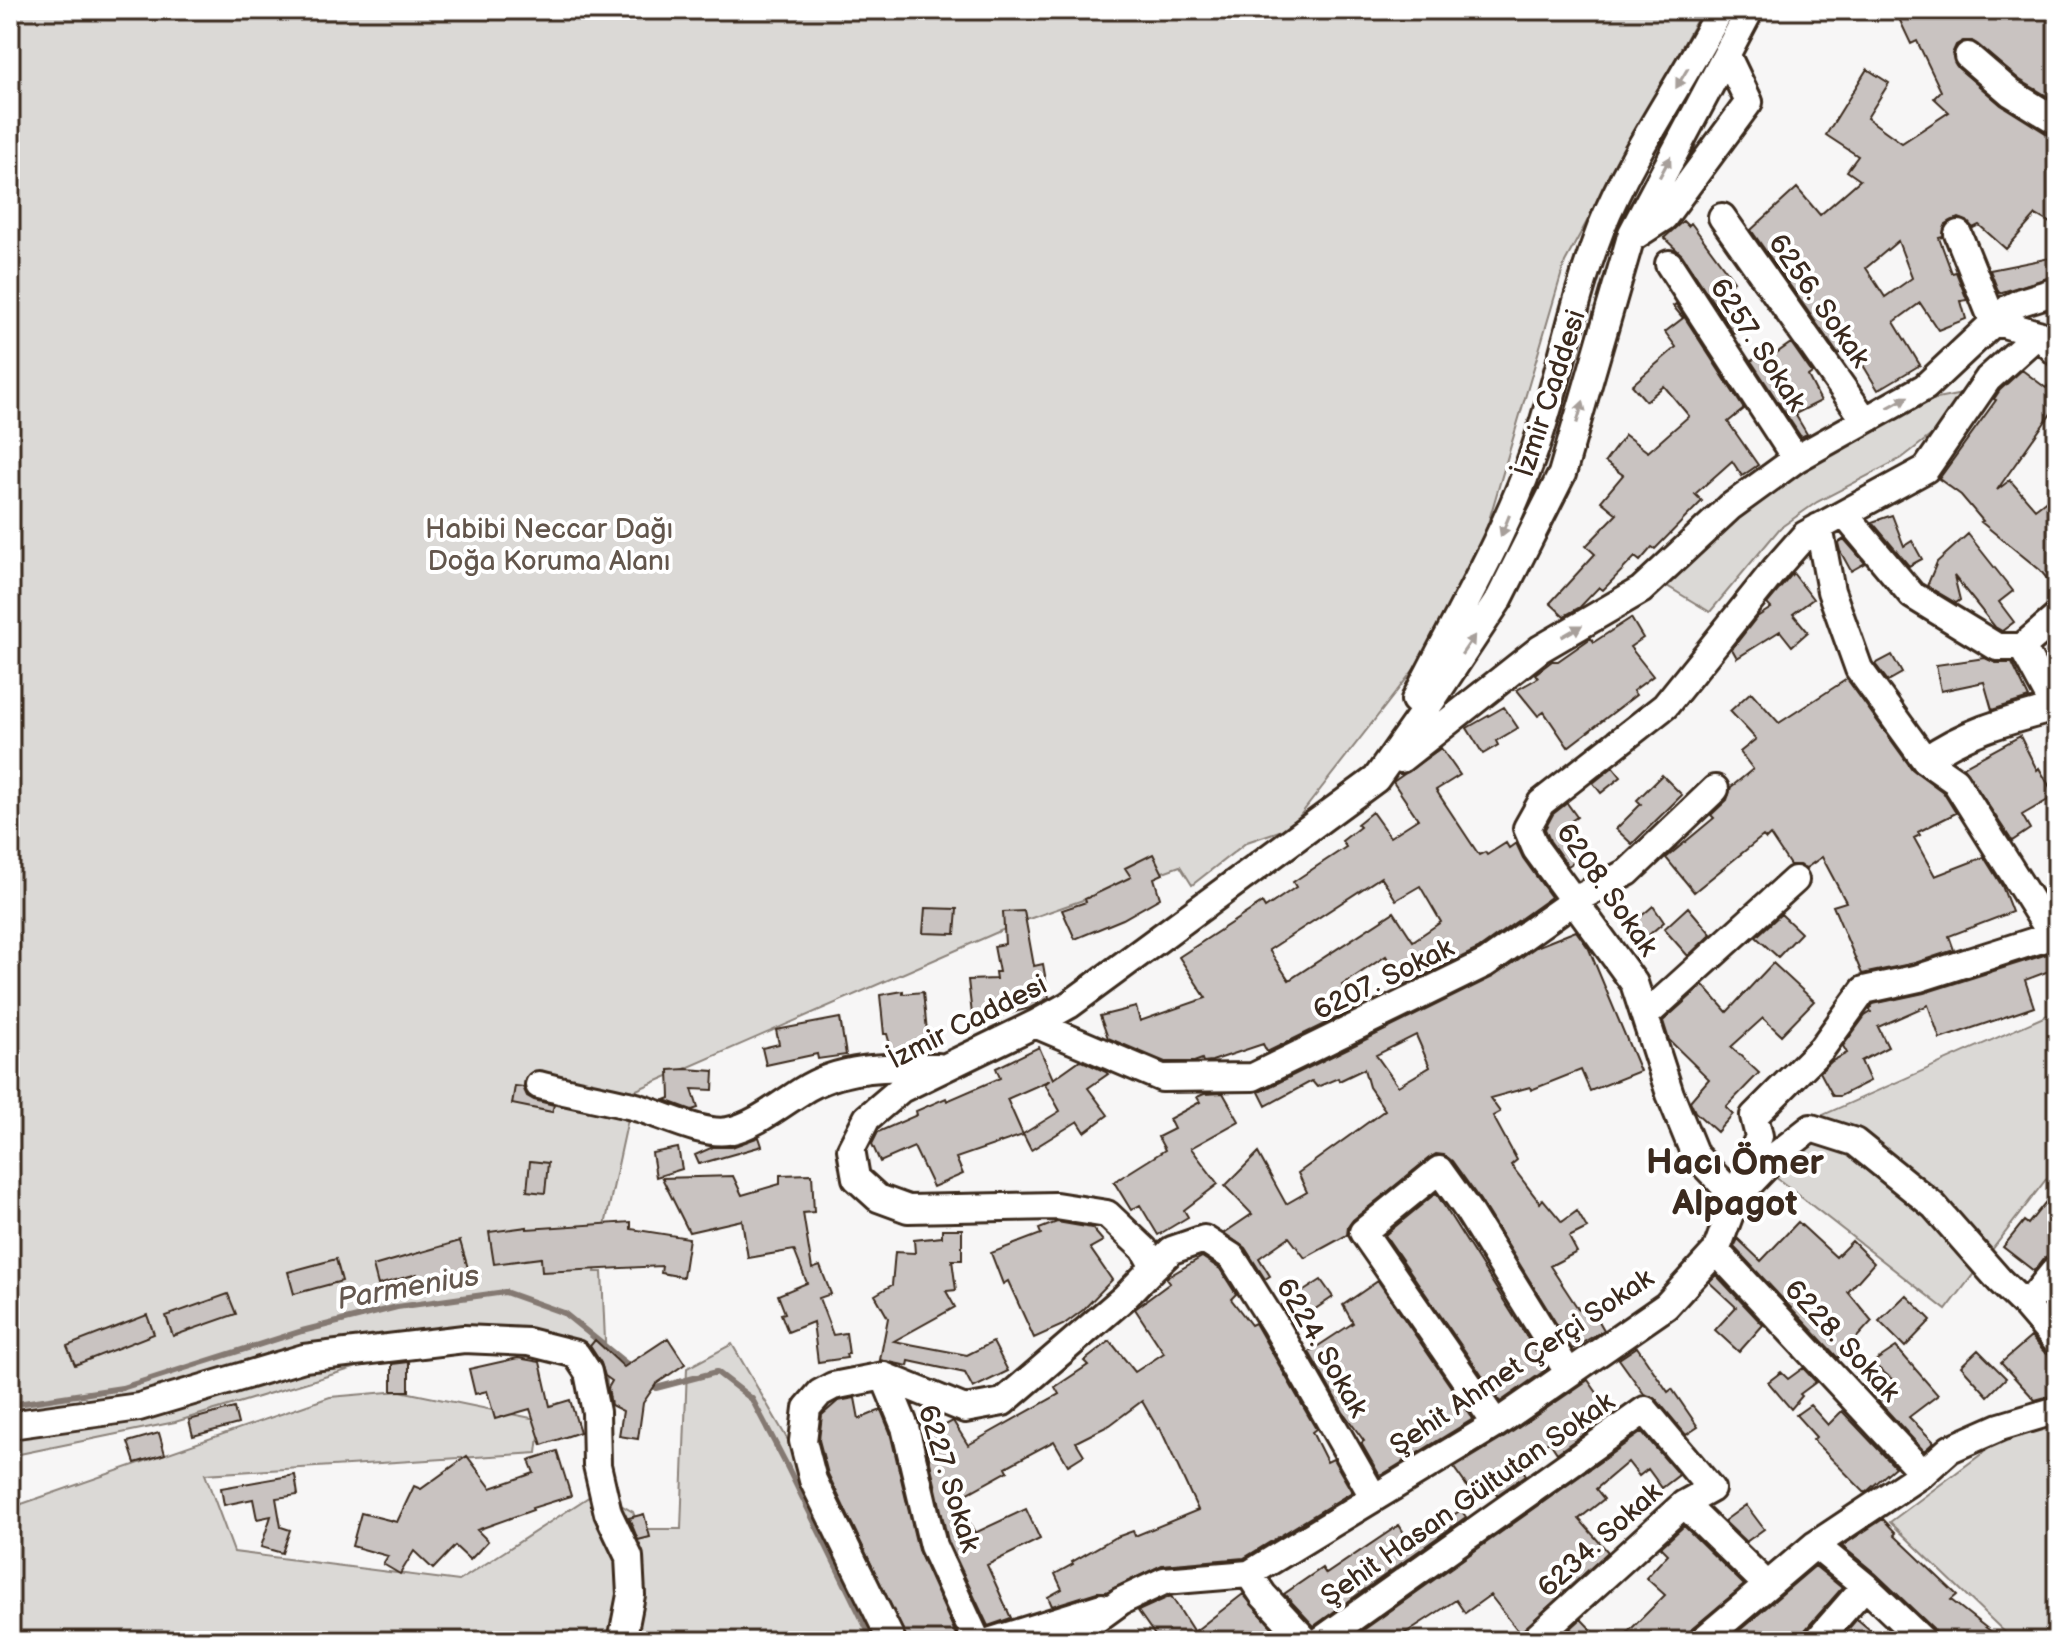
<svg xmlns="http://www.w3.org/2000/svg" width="2067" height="1651" viewBox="0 0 2067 1651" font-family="'Balsamiq Sans',sans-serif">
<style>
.green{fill:#dbd9d6;stroke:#8b827a;stroke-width:2}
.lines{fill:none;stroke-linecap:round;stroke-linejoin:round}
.stream{stroke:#847972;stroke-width:6}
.building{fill:#c9c3c1;stroke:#3b2a1e;stroke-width:2;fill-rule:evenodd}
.minor-casing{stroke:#3b2a1e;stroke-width:32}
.minor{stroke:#fff;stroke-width:26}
.oneway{fill:#a79f9a}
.labels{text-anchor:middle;stroke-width:8;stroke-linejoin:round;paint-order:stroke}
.street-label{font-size:28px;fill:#3b2a1e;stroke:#fff}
.park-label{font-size:28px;fill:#63564c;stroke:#fff}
.water-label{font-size:30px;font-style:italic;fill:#65584f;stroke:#fff}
.district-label{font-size:36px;font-weight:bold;fill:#3b2a1e;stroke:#fff}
</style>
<rect width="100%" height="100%" fill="#f7f6f6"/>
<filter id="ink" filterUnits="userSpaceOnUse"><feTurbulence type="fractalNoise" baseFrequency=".0125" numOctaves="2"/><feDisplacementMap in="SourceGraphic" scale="16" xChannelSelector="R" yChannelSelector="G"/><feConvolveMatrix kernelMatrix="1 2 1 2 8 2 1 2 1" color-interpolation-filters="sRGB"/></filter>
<g filter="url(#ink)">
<path class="green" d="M10 10H1702L1565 262 1464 605 1291 827 1247 842 1192 885 1180 866 1023 921 634 1091 595 1272H602L612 1500 633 1512 639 1529H681L687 1368 732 1344 803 1466 887 1641H10V1508L330 1397 400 1391 541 1420 537 1453 205 1474 234 1552 459 1581 590 1496 577 1358 555 1344 397 1355 175 1422 10 1456Z
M1962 394 1934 433 1902 458 1817 502 1780 528 1710 612 1667 586 1746 505 1798 464 1922 402Z
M2057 1011V1165L1946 1310 1742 1151Z
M2057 1420V1641H2014L1890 1522 1995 1444Z"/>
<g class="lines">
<path class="stream" d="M651 1384 656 1388 717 1372 752 1399 786 1464 873 1641
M10 1405 122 1388 302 1331 397 1307 505 1292 564 1313 633 1369"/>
</g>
<path class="building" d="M1895 10H2057V102L2020 80 1972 41H1963L1956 45 1952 54 1958 68 2001 105 2049 135 2057 137V227L2036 215 2006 249 1979 225 1973 228 1967 221 1959 218 1946 224 1943 237 1939 238 1952 273 1956 272 1967 300 1961 301 1966 319 1938 330 1920 303 1894 322 1920 365 1878 390 1851 345 1838 354 1751 230 1797 188 1820 215 1860 180 1847 171 1858 156 1826 135 1867 69 1889 83 1867 118 1902 143 1949 112 1934 98 1941 91 1917 41 1911 44ZM1898 241 1912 278 1885 297 1866 268Z
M1683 221 1688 226 1691 223 1734 281 1722 290 1746 326 1734 334 1682 255 1664 238Z
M2057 252V275L1999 293 1990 270 2055 257Z
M1676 304 1744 409 1728 422 1758 465 1742 476 1732 461 1695 494 1702 501 1655 549 1652 547 1640 561 1635 557 1603 590 1599 587 1580 607 1564 616 1550 603 1595 554 1586 546 1617 514 1601 501 1623 475 1605 462 1625 435 1648 452 1689 416 1664 386 1646 401 1632 385 1676 347 1665 332 1683 318 1673 306Z
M1791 343 1812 373 1808 376 1821 401 1795 414 1807 434 1801 437 1751 361 1765 353 1768 359Z
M2022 370 2046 388 2057 376V405L1997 490 2010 480 2035 509 2057 492V591L2040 570 1981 522 1983 521 1961 495 1939 479 1996 400 1994 399 2000 390Z
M1892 515 1904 546 1912 541 1922 559 1909 566 1872 522Z
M1968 534 2013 591 1999 602 2014 622 2002 631 1995 627 1954 576 1960 600 1956 603 1927 586 1937 562Z
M1844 539 1865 563 1851 571 1840 551 1838 543Z
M1793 573 1813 599 1793 614 1808 632 1792 646 1780 631 1737 658 1732 649 1757 617 1771 608 1767 604Z
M1631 618 1643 638 1630 647 1653 676 1633 691 1636 695 1568 747 1544 712 1538 716 1517 690 1538 678 1535 674 1552 661H1558L1591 638 1594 642Z
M1892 655 1902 673 1888 681 1875 664Z
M1985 658 1996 663H2012L2029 698 1992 710 1984 682 1941 691 1936 665Z
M1847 679 1912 769 1943 792 1956 813 1918 832 1920 835 1914 838 1935 876 1984 857 2002 886 2012 912 1949 936 1954 950 1915 963 1862 974 1833 906 1846 902 1822 857 1806 868 1799 865H1790L1770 835 1766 839 1763 836 1694 892 1666 858 1714 818 1711 815 1727 800 1731 787 1753 769 1740 752 1756 739 1730 711 1751 692 1779 723Z
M1504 707 1518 728 1496 741 1498 745 1483 754 1467 728Z
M2020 736 2037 770 2039 768 2055 796 2022 815 2030 829 2012 841 1963 767Z
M1441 748 1460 775 1436 790 1479 855 1485 852 1487 855 1506 843 1509 848 1516 843 1523 858 1551 897 1478 949 1404 985 1386 956 1342 985 1355 1009 1267 1052 1263 1044 1212 1061 1203 1062 1202 1059 1194 1062H1165L1108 1038 1100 1016 1136 1007 1140 1021 1206 998 1179 957 1262 903 1265 908 1296 887 1293 882 1346 847 1342 841 1360 827 1357 824 1372 812 1390 837 1418 819 1393 782ZM1381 877 1396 900 1420 886 1441 922 1413 941 1394 912 1289 980 1269 950Z
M1613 767 1621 777 1601 793 1593 783Z
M1662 775 1682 795 1632 844 1616 829 1641 804 1637 800Z
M1567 803 1577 817 1565 825 1584 856 1568 866 1550 841 1545 829 1553 814Z
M1153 854 1163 874 1154 878 1160 898 1123 919 1075 939 1062 910 1086 902 1085 899 1131 877 1125 868Z
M1653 906 1664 922 1644 939 1631 925Z
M1688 907 1711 934 1688 956 1664 929Z
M925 908 957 909 955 934 923 933Z
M1024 911 1034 966 1043 964 1049 998 1030 1008 973 1023 968 980 996 979 995 972H999L994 946 1005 944 1003 912Z
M1781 914 1801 933 1778 957 1756 937Z
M1576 931 1589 949 1640 1071 1590 1091 1581 1070 1531 1090 1530 1087 1490 1098 1500 1112 1493 1116 1517 1160 1511 1165 1540 1203 1543 1199 1562 1222 1577 1211 1587 1228 1569 1237 1577 1252 1550 1266 1579 1310 1589 1304 1604 1330 1572 1349 1480 1200 1452 1161 1444 1155 1436 1154 1429 1158 1353 1220 1348 1227 1347 1235 1305 1258 1289 1237 1259 1258 1270 1276 1265 1279 1245 1248 1224 1233 1252 1214 1225 1186 1258 1153 1286 1204 1307 1192 1298 1173 1385 1110 1369 1087 1364 1069 1339 1081 1338 1078 1317 1087 1312 1081 1266 1106 1259 1092 1493 977 1536 947ZM1416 1035 1430 1067 1398 1086 1376 1055Z
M2057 951V968L2025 980 2034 1007 1940 1039 1928 1005 1878 1027 1888 1047 1861 1061 1870 1081 1840 1096H1833L1820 1072 1832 1061 1847 1053 1843 1046 1865 1016 1871 1012 1870 1009 1873 1004 1924 993Z
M1773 963 1814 1001 1781 1035 1763 1018 1731 1047 1759 1073 1726 1107 1733 1114 1717 1132 1695 1112 1690 1101 1709 1079 1669 1040 1663 1021 1703 985 1727 1012Z
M903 991V994L923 992 929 1051 892 1052 887 1034H884L880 995Z
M840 1018 846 1055 818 1059 817 1054 766 1065 762 1048 779 1044 776 1030Z
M1039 1047 1053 1079 1080 1060 1106 1072 1108 1074 1088 1088 1108 1115 1085 1132 1078 1121 1031 1150 1023 1134 1060 1111 1045 1084 1050 1080 1007 1099 1023 1135 956 1158 963 1174 933 1187 914 1147 880 1162 872 1144 878 1132 917 1115 916 1111 946 1098 947 1101 1000 1078 996 1068Z
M686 1069 714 1071 713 1090 692 1089 698 1108 692 1110 665 1100 670 1098 669 1070Z
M515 1086 523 1087 527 1096 534 1100 554 1105 552 1112 512 1104Z
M1223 1093 1239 1121 1191 1148 1218 1184 1184 1210 1188 1217 1158 1235 1140 1205 1131 1210 1114 1182 1165 1150 1158 1137 1174 1129 1169 1119 1200 1102 1197 1097 1204 1094Z
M759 1137 762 1146 699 1164 695 1155 713 1147H732Z
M678 1148 682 1169 656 1177 652 1153Z
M530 1161 548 1163 545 1193 527 1191Z
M812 1174 814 1212 803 1213 812 1269 820 1266 831 1294 819 1298 833 1335 846 1333 849 1354H846L847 1358 818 1362 813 1322 788 1332 781 1314 785 1313 778 1295 807 1283 794 1250 748 1258 742 1220 689 1232 662 1178 733 1176 742 1195 780 1184V1175Z
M2057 1188V1252L2045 1257 2034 1271 2003 1247 2024 1221 2028 1224Z
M1436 1193 1547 1369 1500 1402 1385 1235Z
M631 1222V1229L689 1238 683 1277 661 1273 662 1266 542 1272 541 1258 494 1264 489 1232 527 1227V1229Z
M1057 1222 1092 1228 1103 1241 1090 1248 1112 1280 1083 1310 1063 1325 1034 1338 1008 1281 1003 1284 991 1253 1041 1234 1039 1229Z
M1798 1222 1836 1257 1852 1241 1874 1263 1848 1292 1872 1321 1838 1358 1734 1247 1738 1239 1761 1261Z
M942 1229H962V1260H952L956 1290 946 1291 955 1307 894 1341 967 1355 993 1342 1008 1371 973 1388 965 1373 909 1361 908 1366 880 1360 888 1318 875 1295 892 1285 895 1252 915 1253 914 1240 942 1237Z
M460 1241 470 1275 421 1289 417 1274 378 1285 373 1266Z
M1202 1257 1220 1269 1236 1294 1231 1299 1251 1325 1255 1323 1316 1429 1312 1432 1327 1462 1333 1459 1352 1492 1244 1558 1162 1565 1106 1592H1097L1052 1606 1048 1597 1062 1589 1055 1574 1073 1564 1072 1562 1114 1538 1133 1531 1135 1536 1198 1510 1160 1428 1158 1429 1142 1401 1110 1425 1076 1442 1084 1455 1068 1465 1054 1441 1006 1467 1008 1471 965 1495 966 1497 959 1502 975 1533 1026 1509 1040 1539 987 1565 1011 1618 988 1626 948 1541 924 1436 953 1421 968 1445 1059 1394 1055 1387 1088 1365 1084 1361 1110 1341 1135 1372 1164 1353 1135 1309 1170 1283 1166 1278Z
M336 1259 342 1281 294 1294 288 1272Z
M1716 1275 1763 1325 1739 1352 1715 1330 1736 1307 1709 1282Z
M1321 1280 1333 1297 1293 1324 1282 1305Z
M1378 1281 1473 1419 1380 1476 1361 1443 1364 1441 1343 1412 1309 1352 1353 1323 1343 1305Z
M228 1294 236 1314 173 1336 166 1316Z
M1906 1295 1931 1320 1905 1347 1879 1321Z
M147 1315 154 1334 75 1365 67 1346Z
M2031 1337 2045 1353 2057 1358V1394L2035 1400 2001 1363Z
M668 1338 685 1364 656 1384 643 1403 638 1439 619 1436 623 1411 611 1405 608 1388 612 1381 605 1376 601 1363 590 1346 595 1340 624 1367Z
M1637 1347 1668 1392 1672 1389 1698 1427 1686 1435 1657 1400 1644 1394 1619 1359Z
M1896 1347 1938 1395 1909 1417 1934 1442 1924 1451 1878 1401 1897 1383 1872 1363Z
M1978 1350 2006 1378 1988 1396 1961 1366Z
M518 1358 540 1362 550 1406 570 1400 580 1432 542 1445 530 1409 495 1419 487 1391 475 1394 469 1369Z
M409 1362V1391H392V1364Z
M1803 1368 1816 1382 1800 1394 1802 1396 1791 1409 1768 1382 1781 1372 1788 1379Z
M1588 1380 1612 1414 1557 1453 1549 1441 1518 1463 1526 1475 1497 1495 1485 1478 1469 1489 1454 1468 1505 1437Z
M855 1398 859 1419 881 1410 890 1432 918 1550 959 1641H908L828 1474 819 1440 822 1415 838 1401Z
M1810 1405 1828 1425 1842 1411 1895 1467 1865 1493 1813 1440 1816 1437 1796 1415Z
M234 1408 238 1424 193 1436 189 1420Z
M1642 1432 1679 1475 1662 1488 1648 1469 1639 1476 1628 1462 1596 1489 1604 1499 1579 1519 1608 1552 1520 1633 1490 1595 1465 1613 1456 1600 1393 1641H1348Z
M159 1433 165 1454 135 1463 128 1442Z
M557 1451 571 1496 532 1508 533 1510 477 1530 488 1541 470 1560 455 1546 433 1569 414 1551 400 1574 383 1564 388 1556 352 1546 361 1513 397 1522 414 1486 421 1489 467 1456 491 1488 534 1473 529 1460Z
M295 1475 298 1495 276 1498 281 1527 290 1530 282 1553 261 1547 271 1516 257 1519 253 1499 224 1505 221 1488Z
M1746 1505 1764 1529 1746 1542 1724 1521Z
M1461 1510 1466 1517 1314 1626 1284 1594 1322 1568 1326 1574 1399 1525 1411 1544Z
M644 1514 650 1537 638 1540 629 1518Z
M1883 1519 1896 1533 1894 1535 1957 1595 1951 1600 2003 1641H1939L1934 1629 1876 1574 1842 1546Z
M1684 1526 1744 1585 1692 1629 1686 1641H1619L1665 1595 1646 1578 1668 1554 1661 1547Z
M1815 1566 1842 1588 1805 1630 1801 1641H1790L1780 1631 1764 1641H1727Z
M1243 1594 1284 1641H1159L1138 1611 1171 1596 1194 1632Z
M1581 1619 1602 1641H1557Z
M1857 1619 1883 1641H1838Z"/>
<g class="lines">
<g class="minor-casing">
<path id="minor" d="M1968 56 2011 93 2057 121
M1722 217 1865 420
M1958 234 1993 321 2038 334 2057 353
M1630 239 1664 217 1749 102 1727 56
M1669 264 1796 459
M2038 334 1988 379 1926 469 1805 535 1776 568 1665 706 1541 803 1527 828 1536 849 1634 983 1670 1094 1695 1155 1736 1198 1779 1153 1811 1128 1855 1142 1934 1206 2000 1281 2026 1306 2057 1342
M1844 514 1912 595 1997 647H2022
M1819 527 1831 591 1859 669 1925 760
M2022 647 2055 708C2007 721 1966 731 1925 760L1955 781 2052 935
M2022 647 2057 617
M1415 700C1457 616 1504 538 1535 449 1560 376 1573 300 1601 228 1632 151 1682 83 1720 10
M1401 759 1540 649 1641 590 1730 507 1796 459 1925 387 2009 308 2021 302 2057 291
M1645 1016 1795 880
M1035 1024 1162 1078 1253 1077 1486 963 1575 900 1628 872 1715 789
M539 1085C569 1093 598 1098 628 1105 654 1110 701 1136 728 1131 754 1126 780 1105 802 1091 842 1065 893 1067 938 1067
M1716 1251 1923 1473
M1154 1267 1172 1250 1204 1239 1232 1257 1275 1325 1374 1498
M2026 1306 2057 1268
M884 1376 905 1427 933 1546 977 1641
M1496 1424 1363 1232 1439 1170 1467 1209 1568 1372
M10 1425 139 1407 304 1358 464 1339 528 1342 576 1354 588 1372 596 1412 597 1465 608 1513 629 1557 631 1595 622 1641
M1684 1504 1766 1584
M1815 1545 1865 1586 1923 1641
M1249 1574 1263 1595 1306 1641
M892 1641 813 1480 803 1441 807 1408 820 1393 833 1386 884 1376 965 1409 1003 1402 1125 1297 1154 1267 1144 1249 1107 1214 1056 1206 908 1209 878 1198 856 1178 851 1149 867 1118 901 1089 1035 1024 1069 1005 1376 779 1432 700 1499 599 1562 474 1632 233 1750 10
M992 1641 1102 1607
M1066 1641 1121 1601 1164 1581 1249 1574 1496 1424 1666 1306 1716 1251 1759 1136 1754 1116 1822 1048 1864 990 1919 978 2057 934
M1320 1641 1645 1410 1711 1489 1684 1504 1533 1641
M1702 1641 1815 1545 1923 1473 1950 1449 2000 1427 2057 1410
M1817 1641 1865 1586"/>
</g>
<use href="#minor" class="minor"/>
</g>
<defs><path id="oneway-solid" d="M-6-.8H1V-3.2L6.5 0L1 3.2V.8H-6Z" transform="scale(2)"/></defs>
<g class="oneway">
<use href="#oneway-solid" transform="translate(1682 78) rotate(121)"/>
<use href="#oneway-solid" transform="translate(1665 167) rotate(-62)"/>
<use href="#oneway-solid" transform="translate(1898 402) rotate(-29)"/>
<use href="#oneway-solid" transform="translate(1580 412) rotate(-74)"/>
<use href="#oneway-solid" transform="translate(1505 526) rotate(112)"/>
<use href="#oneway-solid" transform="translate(1572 631) rotate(-30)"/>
<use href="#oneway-solid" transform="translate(1468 645) rotate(-56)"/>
</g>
</g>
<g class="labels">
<g class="street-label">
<text transform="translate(1820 300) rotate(55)" y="10">6256. Sokak</text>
<text transform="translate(1759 344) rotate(57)" y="10">6257. Sokak</text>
<text transform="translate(1549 393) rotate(-72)" y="10">İzmir Caddesi</text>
<text transform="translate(1608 889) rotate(55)" y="10">6208. Sokak</text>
<text transform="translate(1383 978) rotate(-26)" y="10">6207. Sokak</text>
<text transform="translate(967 1021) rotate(-27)" y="10">İzmir Caddesi</text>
<text transform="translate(1843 1340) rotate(47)" y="10">6228. Sokak</text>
<text transform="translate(1323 1347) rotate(60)" y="10">6224. Sokak</text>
<text transform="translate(1521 1361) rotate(-34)" y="10">Şehit Ahmet Çerçi Sokak</text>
<text transform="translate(950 1478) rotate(73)" y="10">6227. Sokak</text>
<text transform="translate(1467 1498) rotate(-35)" y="10">Şehit Hasan Gültutan Sokak</text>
<text transform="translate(1599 1539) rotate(-42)" y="10">6234. Sokak</text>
</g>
<g class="park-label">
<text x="549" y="538">Habibi Neccar Dağı<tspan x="549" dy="32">Doğa Koruma Alanı</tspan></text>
</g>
<g class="water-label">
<text transform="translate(408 1287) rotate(-10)" y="10">Parmenius</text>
</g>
<g class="district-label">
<text x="1735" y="1174">Hacı Ömer<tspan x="1735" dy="41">Alpagot</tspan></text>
</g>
</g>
<rect width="2067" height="1651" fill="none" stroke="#fff" stroke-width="40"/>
<rect x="20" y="20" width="2027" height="1611" fill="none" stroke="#3b2a1e" stroke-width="3" filter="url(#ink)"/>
</svg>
